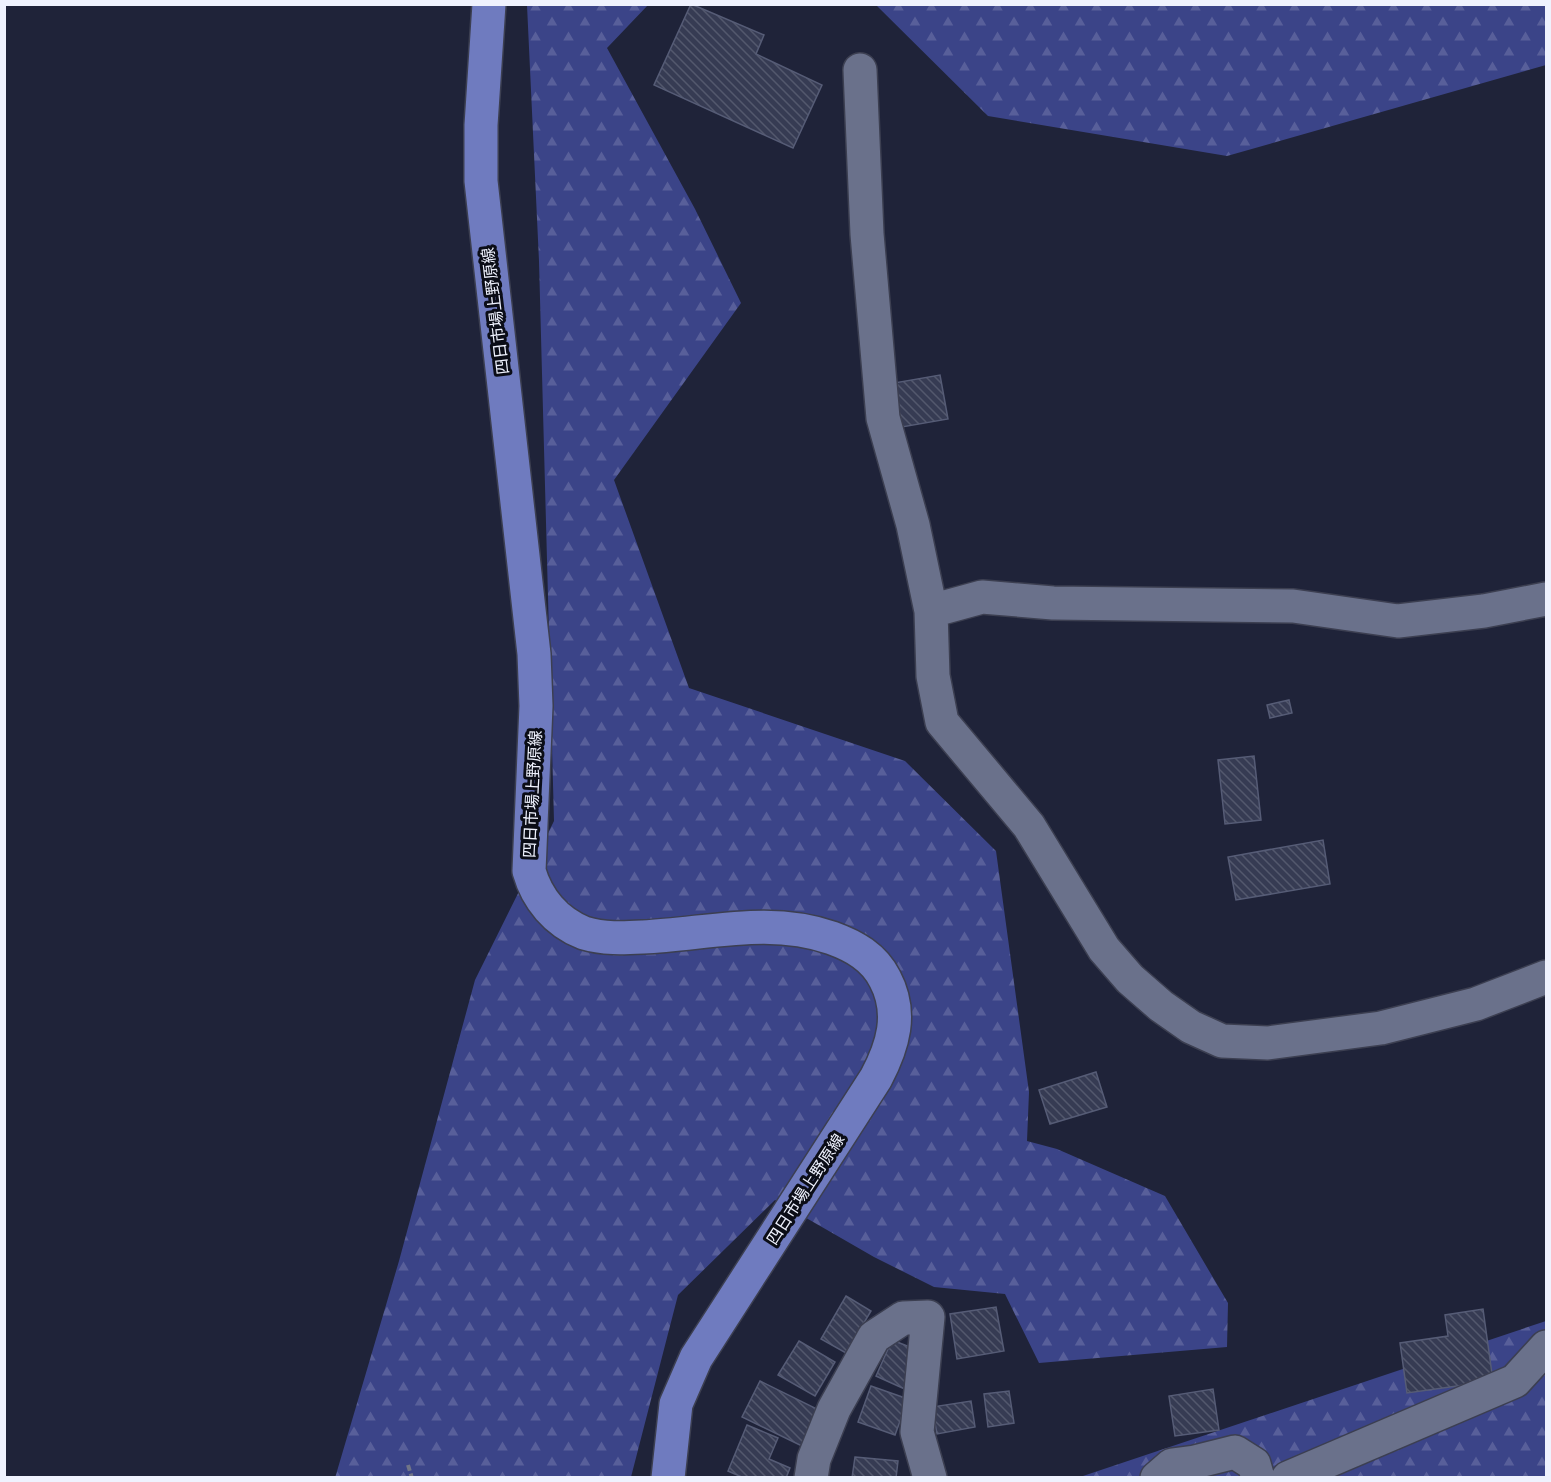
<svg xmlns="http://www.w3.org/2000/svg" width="1551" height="1482" viewBox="0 0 1551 1482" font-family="Signika,'Noto Sans JP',sans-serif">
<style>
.forest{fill:url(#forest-firs)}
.building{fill:url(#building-back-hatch);stroke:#565c76;stroke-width:1.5}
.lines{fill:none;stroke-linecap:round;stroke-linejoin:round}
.minor-casing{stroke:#3c3f51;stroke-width:36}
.major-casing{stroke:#3c3f51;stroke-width:36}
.path{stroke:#717587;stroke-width:4;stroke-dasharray:6 3;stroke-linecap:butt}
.minor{stroke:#6a718b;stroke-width:33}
.major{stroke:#6f7bbf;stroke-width:33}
.labels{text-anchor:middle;stroke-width:6;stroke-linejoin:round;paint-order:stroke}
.street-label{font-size:16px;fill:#eff2fe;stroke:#0b0d17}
</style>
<defs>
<pattern id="forest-firs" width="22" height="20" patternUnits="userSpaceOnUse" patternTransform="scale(1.5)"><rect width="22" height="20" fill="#3b4488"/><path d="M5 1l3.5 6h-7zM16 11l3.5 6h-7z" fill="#585f9a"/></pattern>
<pattern id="building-back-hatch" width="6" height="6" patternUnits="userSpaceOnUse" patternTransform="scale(1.5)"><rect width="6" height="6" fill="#363b53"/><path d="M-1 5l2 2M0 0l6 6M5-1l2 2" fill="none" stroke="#53586d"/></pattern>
</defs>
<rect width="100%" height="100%" fill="#1f2339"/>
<path class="forest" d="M527 5H648L607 48 695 209 741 303 614 480 689 688 905 761 996 851 1029 1092 1027 1141 1057 1149 1165 1196 1228 1303 1227 1347 1039 1363 1005 1294 934 1287 874 1257 775 1200 678 1295 631 1477 335 1478 399 1261 475 980 554 821 539 261Z
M876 5H1546V65L1227 156 988 116Z
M1546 1321V1477L1077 1478Z"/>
<path class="building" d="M691 4 764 35 756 54 822 85 793 148 654 85Z
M940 375 948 419 902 427 894 383Z
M1289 700 1292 713 1270 718 1267 705Z
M1254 756 1261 820 1225 824 1218 760Z
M1323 840 1330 884 1236 900 1228 857Z
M1096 1072 1107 1107 1050 1124 1039 1090Z
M846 1296 871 1311 846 1353 821 1339Z
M996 1307 1004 1351 957 1359 950 1314Z
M1483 1309 1493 1381 1407 1393 1400 1343 1448 1336 1445 1315Z
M892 1340 925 1353 909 1391 876 1376Z
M799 1341 835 1362 815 1396 778 1375Z
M760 1381 821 1411 804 1447 742 1417Z
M871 1386 908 1399 895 1435 858 1422Z
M1213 1389 1219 1430 1175 1436 1169 1396Z
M1009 1391 1014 1423 988 1427 984 1394Z
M971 1401 975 1427 937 1434 932 1407Z
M747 1425 778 1438 769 1459 790 1468 786 1478H744L728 1471Z
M855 1457 898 1461 896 1478H852Z"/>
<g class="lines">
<g class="minor-casing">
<path id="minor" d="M860 70 867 234 883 418 913 525 931 611 933 676 942 722 1029 826 1104 949 1130 979 1161 1006 1191 1027 1222 1041 1268 1043 1381 1028 1476 1004 1546 977
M931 611 982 597 1053 603 1293 606 1398 621 1484 611 1546 599
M811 1478 814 1459 834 1409 874 1337 903 1318 928 1317 917 1432 930 1478
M1157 1478 1172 1465 1195 1462 1235 1452 1254 1464 1258 1478
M1288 1478 1515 1381 1546 1347"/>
</g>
<g class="major-casing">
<path id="major" d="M489 4 481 125V181L534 654 536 706 529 871C537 899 556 922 584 933 604 939 623 938 643 937 707 934 770 916 832 938 854 946 874 957 885 979 903 1013 893 1046 876 1078L696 1358 676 1404 668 1478"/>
</g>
<path class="path" d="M408 1465 412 1478"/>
<use href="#minor" class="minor"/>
<use href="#major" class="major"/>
</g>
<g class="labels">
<g class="street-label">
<text transform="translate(495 311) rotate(-97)" y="6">四日市場上野原線</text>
<text transform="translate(532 794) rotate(-87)" y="6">四日市場上野原線</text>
<text transform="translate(805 1189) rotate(-57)" y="6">四日市場上野原線</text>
</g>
</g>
<rect width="1551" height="1482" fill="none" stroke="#eff2fe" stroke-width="12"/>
</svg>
